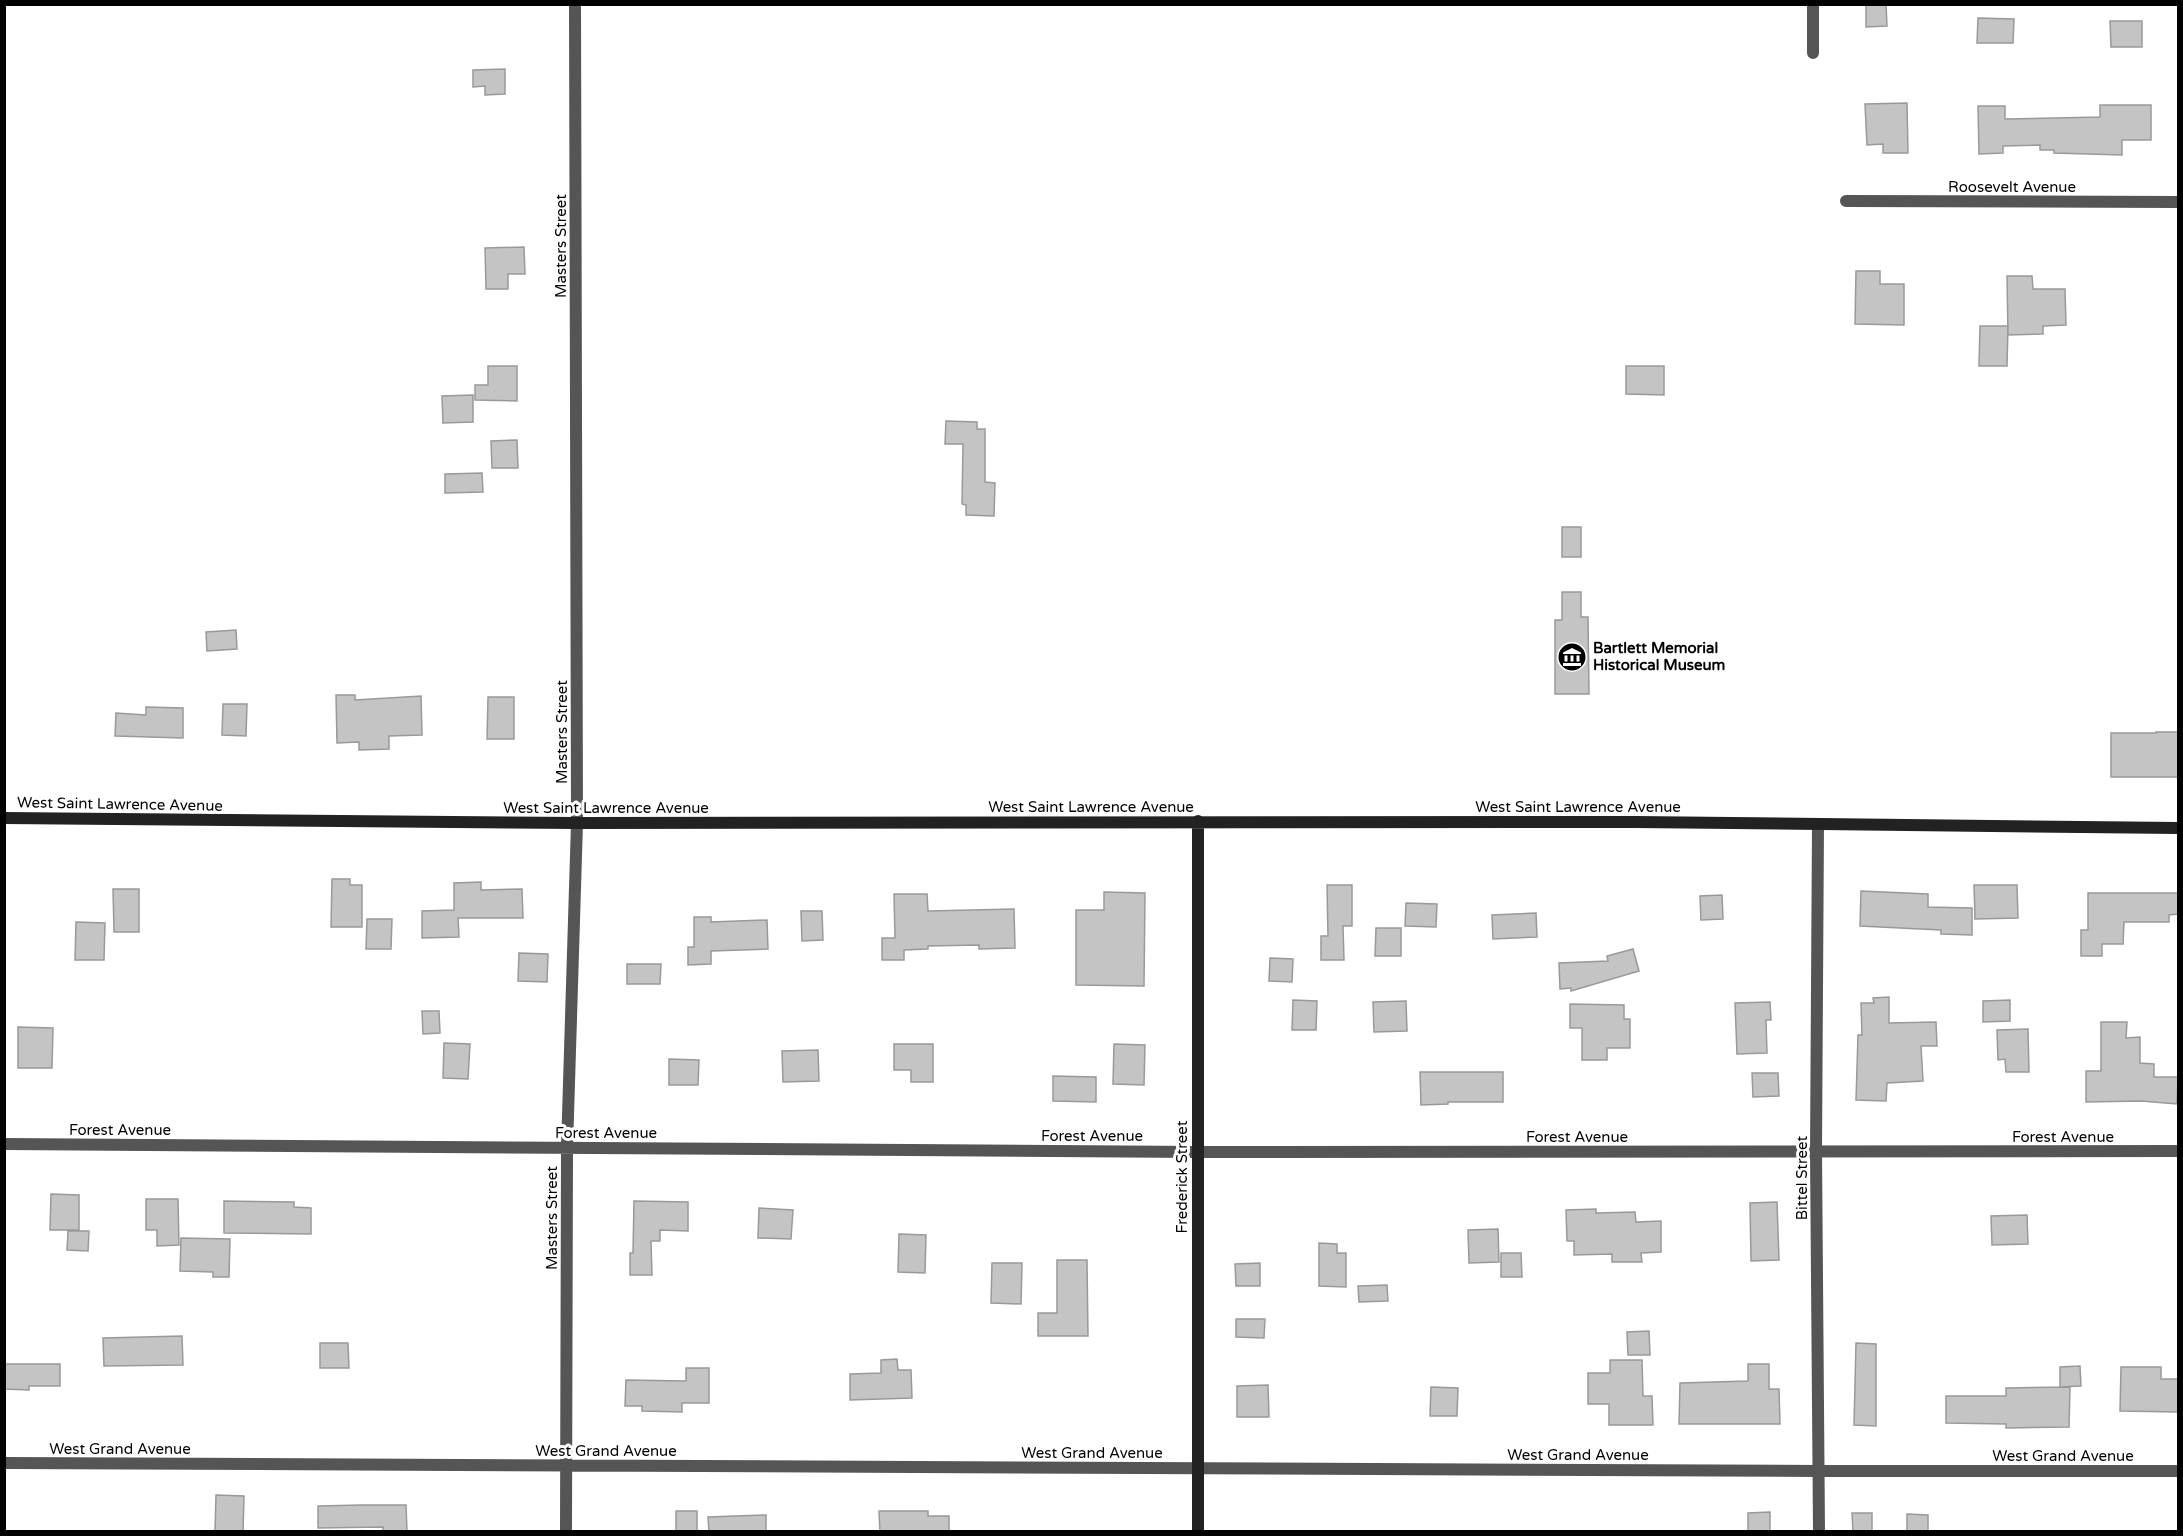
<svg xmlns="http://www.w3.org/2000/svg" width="2183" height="1536" viewBox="0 0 2183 1536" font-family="'Varela Round',sans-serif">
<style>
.building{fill:#c4c4c4;stroke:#999;stroke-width:1.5}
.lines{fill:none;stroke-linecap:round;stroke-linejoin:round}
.street{stroke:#555;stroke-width:12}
.secondary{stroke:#222;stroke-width:12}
.labels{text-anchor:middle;stroke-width:6;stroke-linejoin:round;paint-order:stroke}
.street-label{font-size:15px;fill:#000;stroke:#fff}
.poi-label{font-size:15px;font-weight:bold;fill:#000;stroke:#fff;text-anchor:start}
</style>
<rect width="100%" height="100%" fill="#fff"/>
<path class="building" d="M1866 4H1886L1887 26 1866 27Z
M1978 18 2014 19 2013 43H1977Z
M2110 21H2142V47H2111Z
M505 69V94L485 95V86L473 87V70Z
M1907 103 1908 153H1883V144L1867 145 1865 104Z
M2100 105H2151V140H2122V155L2054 153V150H2040V145L2003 146V153L1979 154 1978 106H2005V119L2100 117Z
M524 247 525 274H508V289H486L485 248Z
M1856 271H1880V284H1904V325L1855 324Z
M2007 276H2032L2033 289H2065L2066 325 2043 326V334L2008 335Z
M1980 326H2008L2007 366H1979Z
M488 366H517V401L475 400V385H488Z
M1626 366H1664V395L1626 394Z
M473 395V422L443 423 442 396Z
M946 421 977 422V429H985V482L995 483 994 516 966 515V505L962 504 963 444H945Z
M517 440 518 468H492L491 441Z
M482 473 483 492 445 493V474Z
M1562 527H1581V557H1562Z
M1562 592H1581V617H1588L1589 694H1555V620H1562Z
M236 630 237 649 207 651 206 632Z
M336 695H355V700L421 696 422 735 389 736V749L359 750V742L337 743Z
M488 697H514V739H487Z
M223 704H247L246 736 222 735Z
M146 707 183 708V738L115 736 116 713 146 715Z
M2156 732H2178V777H2111V733H2156Z
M332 879H350V885H362V927H331Z
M481 882V890L522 889 523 918H458L459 937 422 938V911L454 910V883Z
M1327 885H1352V926H1343L1344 960H1321V936H1328Z
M1974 885H2017L2018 918 1975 919Z
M113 889H139V932H114Z
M1861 891 1928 894V907L1972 908V935L1941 934V930L1860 926Z
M1104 892 1145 893 1144 986 1076 985V910H1104Z
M2088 893H2178V914L2169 915V922H2124L2123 944H2102V956H2081V930H2088Z
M894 894H927L928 911 1014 909 1015 948 979 949V945L928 946V949L904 950V960H882V938H895Z
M1722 895 1723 919 1701 920 1700 896Z
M1406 903 1437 904 1436 927 1405 926Z
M801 911H822L823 940 802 941Z
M1536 913 1537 937 1493 939 1492 915Z
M694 917H711V922L767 920 768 949 711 951V964L688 965V947H694Z
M367 919H392L391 949H366Z
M76 922 105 923 104 960H75Z
M1376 928H1401V956H1375Z
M1633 949 1639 971 1571 991V988L1560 989 1559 963 1608 961 1607 956Z
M519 953 548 954 547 982 518 981Z
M1270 958 1293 959 1292 982 1269 981Z
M627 964H661L660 984H627Z
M1889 997V1023L1936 1022 1937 1046H1921L1923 1081 1887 1083 1886 1101 1856 1100 1858 1035H1862L1861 1003H1874L1873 998Z
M1293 1000 1317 1001 1316 1030H1292Z
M2010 1000V1021L1983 1022V1001Z
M1406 1001 1407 1031 1374 1032 1373 1002Z
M1770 1002 1771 1020H1766L1767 1053 1737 1054 1735 1003Z
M1570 1004 1624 1005V1019H1630V1048H1607V1060H1582V1028H1570Z
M422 1011H439L440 1033 423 1034Z
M2101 1022H2127L2126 1038 2140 1037V1063L2154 1064V1077H2178L2177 1104 2141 1101 2086 1102V1071H2101Z
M18 1027 53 1028 52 1068H18Z
M2028 1029 2029 1072H2006L2005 1059 1998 1060 1997 1030Z
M444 1043 470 1044 468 1079 443 1078Z
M894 1044H933V1082H911V1070H894Z
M1114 1044 1145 1045 1144 1085 1113 1084Z
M818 1050 819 1081 783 1082 782 1051Z
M669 1059 699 1060 698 1085H669Z
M1420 1072H1503V1102H1448V1104L1421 1105Z
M1752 1073H1778L1779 1096 1753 1097Z
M1053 1076 1096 1077V1102L1053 1101Z
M51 1194 79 1195V1230H50Z
M146 1199H178L179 1245 157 1246V1230H146Z
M224 1201 294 1202V1207L311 1208V1234L224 1233Z
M634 1201 688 1202V1231L660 1230V1241H651L652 1275H630V1253H633Z
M1777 1202 1779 1260 1751 1261 1750 1203Z
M759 1208 793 1210 791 1239 758 1238Z
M1596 1209V1213L1635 1212 1636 1222 1661 1221V1252L1641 1253 1642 1262H1612V1254L1574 1255V1241H1567L1566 1210Z
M2027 1215 2028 1244 1992 1245 1991 1216Z
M1498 1229 1499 1262 1469 1263 1468 1230Z
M68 1231H89L88 1251 67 1250Z
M899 1234 926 1235 925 1273 898 1272Z
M181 1238 230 1239 229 1277H213V1272L180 1271Z
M1319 1243 1337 1244V1253H1346V1287L1319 1286Z
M1501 1253H1521L1522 1277H1501Z
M1057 1260H1087L1088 1336H1038V1313H1057Z
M992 1263H1022L1021 1304 991 1303Z
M1260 1263V1286H1236L1235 1264Z
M1387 1285 1388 1301 1359 1302 1358 1286Z
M1236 1319H1265L1264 1338 1236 1337Z
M1649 1331 1650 1355H1628L1627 1332Z
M182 1336 183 1365 104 1366 103 1338Z
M320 1343H348L349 1368H320Z
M1856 1343 1876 1344V1426L1854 1425Z
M897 1359 898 1370H911L912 1398 850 1400V1374L881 1373V1360Z
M1610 1360H1642L1643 1396H1652L1653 1425H1609V1404H1588V1373H1610Z
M4 1364H60V1386H29V1390L4 1389Z
M1748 1364H1769V1389H1779L1780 1424H1679L1680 1383 1748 1381Z
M2080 1366 2081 1386 2060 1387V1367Z
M2121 1367H2161V1379H2178V1412L2120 1411Z
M686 1368H709V1403H682V1412L642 1411V1406H625L626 1380 686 1381Z
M1268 1385 1269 1417H1237V1386Z
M1431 1387 1458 1388 1457 1416H1430Z
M2070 1387 2069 1427 2006 1428V1424L1946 1423V1396H2006V1388Z
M216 1495 244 1496 243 1532H215Z
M361 1505H406L407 1532H383V1527L318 1528V1506Z
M676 1511H697V1532H676Z
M879 1511H928V1516H949V1532H880Z
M1770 1512V1532H1748V1513Z
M1852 1513H1872V1532H1853Z
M1907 1514 1928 1515V1532H1907Z
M766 1515V1532H709L708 1517Z"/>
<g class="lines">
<path class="street" d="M1813 53V4
M1846 201 2178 202
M1818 824 1816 1152 1819 1532
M4 1144 1197 1152 2178 1151
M4 1463 1819 1471H2178
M566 1532 567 1148 577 823 575 4"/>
<path class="secondary" d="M4 818 577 823 1636 822 2178 828
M1198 821V1532"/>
</g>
<defs>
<g id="museum-disc" transform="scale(1.5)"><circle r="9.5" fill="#000" stroke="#fff"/><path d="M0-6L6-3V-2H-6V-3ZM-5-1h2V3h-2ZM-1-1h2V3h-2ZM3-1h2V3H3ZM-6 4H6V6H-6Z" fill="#fff"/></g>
</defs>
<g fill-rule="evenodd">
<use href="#museum-disc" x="1572" y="657"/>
</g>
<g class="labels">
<g class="street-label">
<text x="2012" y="192">Roosevelt Avenue</text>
<text transform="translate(561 246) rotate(-90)" y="5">Masters Street</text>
<text transform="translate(562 732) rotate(-90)" y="5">Masters Street</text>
<text transform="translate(120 804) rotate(1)" y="5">West Saint Lawrence Avenue</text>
<text x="1091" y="812">West Saint Lawrence Avenue</text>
<text x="1578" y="812">West Saint Lawrence Avenue</text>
<text x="606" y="813">West Saint Lawrence Avenue</text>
<text x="120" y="1135">Forest Avenue</text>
<text x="606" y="1138">Forest Avenue</text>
<text x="1092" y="1141">Forest Avenue</text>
<text x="1577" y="1142">Forest Avenue</text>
<text x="2063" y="1142">Forest Avenue</text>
<text transform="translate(1182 1177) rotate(-90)" y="5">Frederick Street</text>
<text transform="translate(1802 1178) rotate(-90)" y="5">Bittel Street</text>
<text transform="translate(552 1218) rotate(-90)" y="5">Masters Street</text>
<text x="120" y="1454">West Grand Avenue</text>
<text x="606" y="1456">West Grand Avenue</text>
<text x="1092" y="1458">West Grand Avenue</text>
<text x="1578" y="1460">West Grand Avenue</text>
<text x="2063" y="1461">West Grand Avenue</text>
</g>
<g class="poi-label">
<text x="1593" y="653">Bartlett Memorial<tspan x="1593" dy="17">Historical Museum</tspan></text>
</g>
</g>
<rect width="2183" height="1536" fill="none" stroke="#000000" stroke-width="12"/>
</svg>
